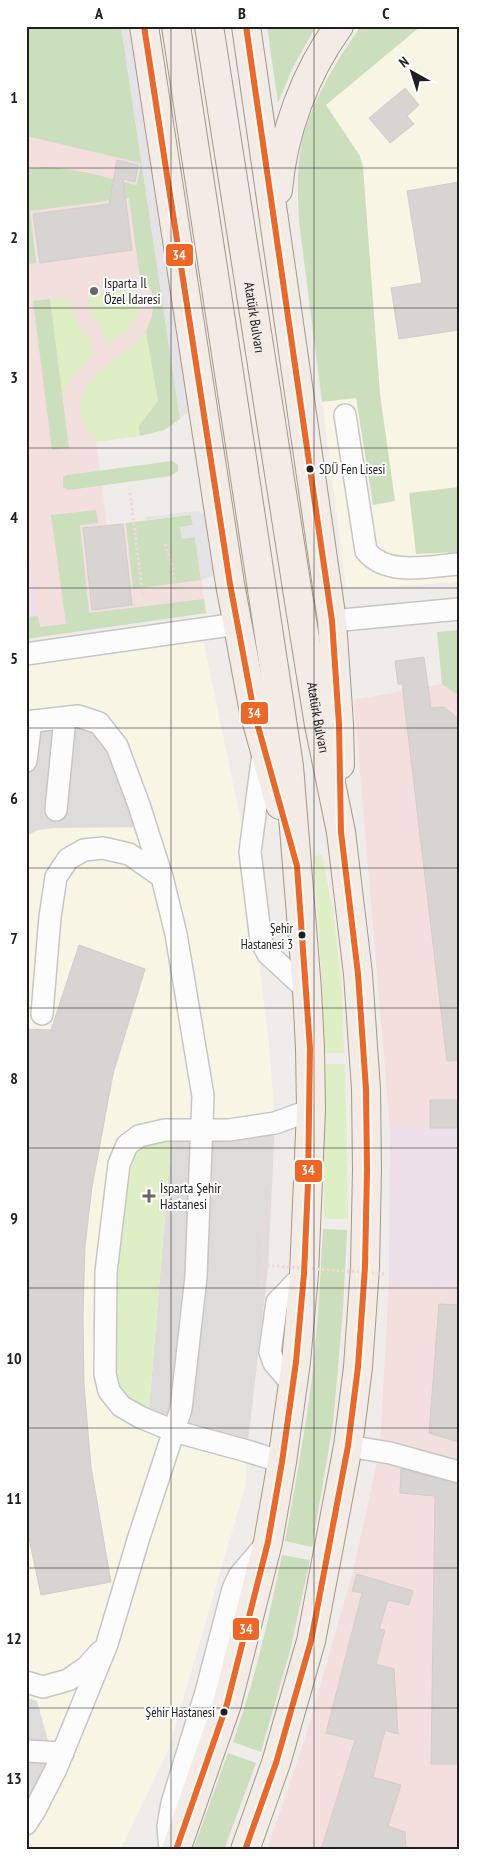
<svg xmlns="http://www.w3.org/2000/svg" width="485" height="1876" viewBox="0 0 485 1876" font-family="'PT Sans Narrow',sans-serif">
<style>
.commercial{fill:#f2dfde}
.industrial{fill:#ede0e9}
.education{fill:#f8f5e5}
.religious{fill:#dddcda}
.grass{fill:#deeec5}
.forest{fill:#cbdfbc}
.plaza{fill:#e3e3e8}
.building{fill:#d7d4d1;stroke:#d2cdca}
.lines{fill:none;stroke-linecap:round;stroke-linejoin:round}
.minor-casing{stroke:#c7c6c5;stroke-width:24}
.major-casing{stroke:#a59885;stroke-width:30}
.path{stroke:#ecdad9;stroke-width:3;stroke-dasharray:2.5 2.5;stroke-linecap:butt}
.minor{stroke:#fdfcfc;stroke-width:21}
.major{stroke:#f2ebe6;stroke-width:28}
.path-bridge{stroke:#ecdad9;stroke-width:3;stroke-dasharray:2.5 2.5;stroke-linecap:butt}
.bus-1-casing{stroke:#fff;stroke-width:10}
.bus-1{stroke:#f26522;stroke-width:6}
.grid{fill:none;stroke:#202020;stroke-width:1;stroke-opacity:0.55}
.poi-dot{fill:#686766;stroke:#fff;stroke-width:2}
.bus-dot{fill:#202020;stroke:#fff;stroke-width:2}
.labels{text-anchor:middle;stroke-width:4;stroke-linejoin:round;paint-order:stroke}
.bus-label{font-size:13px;fill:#202020;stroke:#fff;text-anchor:end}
.poi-label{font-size:14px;fill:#202020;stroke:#fff;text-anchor:start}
.street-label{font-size:14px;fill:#202020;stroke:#fff}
.line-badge{stroke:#fff;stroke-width:2}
.badge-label{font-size:14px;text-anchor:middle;font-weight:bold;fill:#fff}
.neatline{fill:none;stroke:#202020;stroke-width:2}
.grid-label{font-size:16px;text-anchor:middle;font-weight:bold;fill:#202020}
</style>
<rect width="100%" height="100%" fill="#efece9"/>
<path class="commercial" d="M26 26H121L180 419 164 430 149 434 96 442 107 525 191 515 181 527 182 538 195 537 206 613 26 639Z
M442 684 459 696V1128H390L354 700Z
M389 1284 459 1289V1850H267L305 1739 353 1572 380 1448Z"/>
<path class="industrial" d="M26 531 41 637 26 639Z
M390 1128H459V1289L389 1284Z"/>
<path class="education" d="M421 26H459V582L383 587H346L299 222 297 194 299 159 310 117Z
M203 638 244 837 269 1043 275 1123 268 1269 247 1450 246 1484 168 1751 120 1850H26V666Z"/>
<path class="religious" d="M26 722 99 723 145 827 55 828 38 830 26 836Z
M275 1123 268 1269 247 1451 148 1421 172 1130Z
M26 1697 37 1701 56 1769 26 1824Z"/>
<path class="grass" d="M124 290H132L140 297C142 322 126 332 108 346 106 340 104 334 101 328 96 320 79 303 93 295 101 291 116 292 124 290Z
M67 298 70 300 75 317 89 339 93 354 91 358 73 376 67 387 63 400 50 299Z
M146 331 158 401 139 426 140 436 96 442C91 435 85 427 82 419 71 388 103 369 124 352 132 346 139 339 146 331Z
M322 855 334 917 342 989 344 1053H324L322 986 314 856Z
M324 1064H345L348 1219H324Z
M172 1130 148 1421 105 1374 127 1145Z"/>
<path class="forest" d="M26 26H121L180 419 164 430 140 436 139 426 158 401 146 331 152 316 153 305 152 292 147 283 140 278 129 198 30 211 36 263 28 264 26 251V170C55 161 107 178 137 185L141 163 26 136Z
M267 26H316L292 69 278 103Z
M361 26H421L326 105 360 156 363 167 380 394 395 501 373 505 356 398 322 402 299 222C298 202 297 182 299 161 304 112 333 66 361 26Z
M50 299 69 448 52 450 33 301Z
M172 461 178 465V471L170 476 69 490 63 487V477L67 475Z
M459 487V552L416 554 409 493Z
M96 510 98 523 80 525 89 613 204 599 206 613 26 639V617L38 616 40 627 66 624 51 515Z
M191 515 193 525 180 528 182 538 195 537 201 580 133 589 126 523Z
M459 630V696L442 684 437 632Z
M323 1229 347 1230 343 1310 333 1424 312 1547 285 1541C295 1487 305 1433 312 1378 318 1329 320 1279 323 1229Z
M282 1555 310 1560 290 1651 261 1752 233 1742C255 1680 269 1618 282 1555Z
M228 1753 256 1763 224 1850H193Z"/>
<path class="plaza" d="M121 26H132L192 408 180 419Z
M196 511 207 515 215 573 212 576 201 580 195 537 182 539 180 527 193 525 191 515 146 520V517Z"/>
<path class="building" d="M405 88 419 105 407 116 414 124 390 143 369 118Z
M117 160 138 165 135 182 123 179 132 250 40 263 33 214 109 204Z
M459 182V330L399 339 391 288 422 283 407 191Z
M123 524 132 605 92 610 83 528Z
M424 657 431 708 444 707 459 719V1060L447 1061 402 684H398L395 661Z
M79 945 145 969 113 1074 92 1187 85 1246 83 1316 84 1385 91 1467 111 1582 41 1595 26 1524V1029L51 1030Z
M430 1100H459V1128H430Z
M439 1304 459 1305V1442L429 1433Z
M401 1469 459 1484V1764H431L435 1496 400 1493Z
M357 1574 413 1591 409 1605 388 1600 379 1629 385 1630 376 1664 394 1669 398 1734 385 1730 373 1777 401 1785 388 1826 405 1832 406 1850H321L355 1740 326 1733 362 1593 352 1591Z"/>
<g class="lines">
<g class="minor-casing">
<path id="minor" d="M345 415 366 551C387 577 430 566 459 564
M332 621 459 609
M26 654 237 624
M26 722 78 716 99 723 117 746 139 805 162 877 176 934 203 1096 196 1277 181 1409 139 1537 107 1644 56 1769 35 1810 26 1824
M263 754 250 852 261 941 268 954 307 990
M26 761 31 721
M56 810 65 718
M42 1014 50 917 56 877 68 859 84 850 103 848 129 854 162 877
M293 1385 274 1363 270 1352 277 1302 304 1274
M348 1446 390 1453 459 1472
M282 1462 247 1451 174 1431 140 1417 121 1406 109 1391 105 1374 106 1272 119 1164 127 1145 139 1136 165 1130H229L275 1123 311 1110
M26 1682 43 1687 68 1680 87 1667 100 1652
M26 1751 63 1753
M170 1850 168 1826 172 1803 206 1692 233 1589 239 1576 267 1543"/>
</g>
<g class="major-casing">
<g id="major">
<path d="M144 26 230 584 254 712 280 805"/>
<path d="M176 26 289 766 307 990 310 1048 311 1110 304 1274 296 1362 282 1462 268 1542 227 1704 176 1850"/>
<path id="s1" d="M209 26 301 614 319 725 341 832 358 974 366 1089 367 1170 365 1267 358 1367 348 1446 311 1641 276 1763 245 1850"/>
<path d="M246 26 332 621 339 724 340 765"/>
<path d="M278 190C283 132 305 73 339 26"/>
</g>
</g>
<path class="path" d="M130 493 143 597
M165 544 173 567 175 592
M261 1288 266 1201"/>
<use href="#minor" class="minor"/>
<use href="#major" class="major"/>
<path class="path-bridge" d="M262 1265 384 1274"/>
<g class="bus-1-casing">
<path id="bus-1" d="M144 26 230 584 254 712 297 866 310 1048 308 1183 304 1274 296 1362 282 1462 268 1542 227 1704 176 1850
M245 1850 276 1763 311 1641 348 1446 358 1367 365 1267 367 1170 366 1089 358 974 341 832 339 724 332 621 246 26"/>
</g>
<use href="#bus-1" class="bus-1"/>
</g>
<path class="grid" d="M171 26V1850M314 26V1850M26 168H459M26 308H459M26 448H459M26 588H459M26 728H459M26 868H459M26 1008H459M26 1148H459M26 1288H459M26 1428H459M26 1568H459M26 1708H459"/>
<g class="poi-dot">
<circle cx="94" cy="291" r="5"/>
<path d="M146.5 1188.5h5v5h5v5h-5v5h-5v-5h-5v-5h5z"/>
</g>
<g class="bus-dot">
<circle cx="310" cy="469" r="4.5"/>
<circle cx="302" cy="935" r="4.5"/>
<circle cx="224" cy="1712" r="4.5"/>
</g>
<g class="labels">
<g class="bus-label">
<text x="319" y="474" text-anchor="start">SDÜ Fen Lisesi</text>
<text x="293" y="933">Şehir<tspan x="293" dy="16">Hastanesi 3</tspan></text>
<text x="215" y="1717">Şehir Hastanesi</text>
</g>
<g class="poi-label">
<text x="104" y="288">Isparta İl<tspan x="104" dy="16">Özel İdaresi</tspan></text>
<text x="160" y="1193">Isparta Şehir<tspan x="160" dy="16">Hastanesi</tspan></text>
</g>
<g class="street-label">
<text dy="5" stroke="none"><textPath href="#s1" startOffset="295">Atatürk Bulvarı</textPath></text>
<text dy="5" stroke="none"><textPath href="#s1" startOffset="700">Atatürk Bulvarı</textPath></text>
</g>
</g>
<g class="line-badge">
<rect x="165" y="243" width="29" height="24" rx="5" fill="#f26522"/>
<rect x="240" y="701" width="29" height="24" rx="5" fill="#f26522"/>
<rect x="294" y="1159" width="29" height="24" rx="5" fill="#f26522"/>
<rect x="232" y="1617" width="28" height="24" rx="5" fill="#f26522"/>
</g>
<g class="badge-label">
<text x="179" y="260">34</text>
<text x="254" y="718">34</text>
<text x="308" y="1175">34</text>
<text x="246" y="1634">34</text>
</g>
<rect width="485" height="1876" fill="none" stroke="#ffffff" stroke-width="55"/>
<g transform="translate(412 72) rotate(321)" stroke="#ffffff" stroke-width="4" paint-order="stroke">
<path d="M0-4L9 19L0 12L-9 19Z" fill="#202020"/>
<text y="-8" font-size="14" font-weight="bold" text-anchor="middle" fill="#202020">N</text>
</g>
<rect x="28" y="28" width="430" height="1820" class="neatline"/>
<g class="grid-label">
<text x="99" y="19">A</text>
<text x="242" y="19">B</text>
<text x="386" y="19">C</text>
<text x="14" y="103">1</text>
<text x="14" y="243">2</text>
<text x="14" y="383">3</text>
<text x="14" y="523">4</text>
<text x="14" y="664">5</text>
<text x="14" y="804">6</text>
<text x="14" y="944">7</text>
<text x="14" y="1084">8</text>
<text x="14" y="1224">9</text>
<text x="14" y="1364">10</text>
<text x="14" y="1504">11</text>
<text x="14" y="1644">12</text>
<text x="14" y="1784">13</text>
</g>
</svg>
